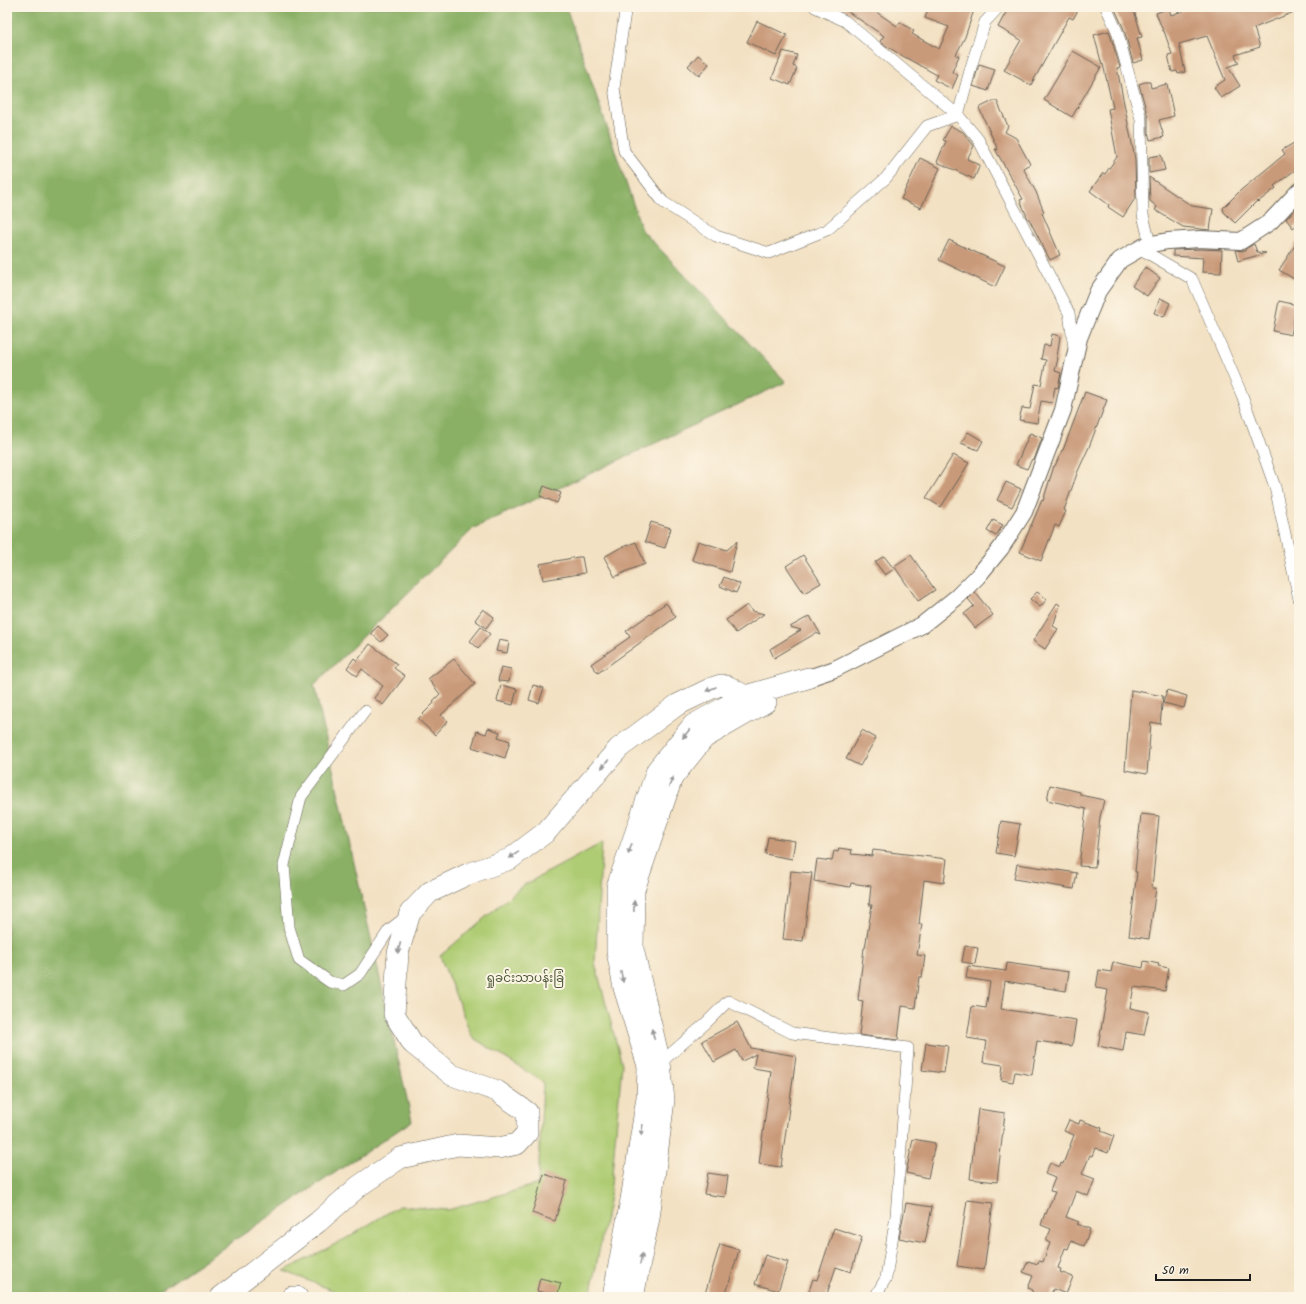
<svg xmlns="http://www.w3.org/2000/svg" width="1306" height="1304" viewBox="0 0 1306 1304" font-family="Kalam,'Noto Sans Myanmar',sans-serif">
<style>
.green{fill:#aecc73;stroke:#657448}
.forest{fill:#8ab065;stroke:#536640}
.building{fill:#c99a79}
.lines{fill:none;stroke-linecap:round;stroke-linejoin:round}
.street-casing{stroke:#676156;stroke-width:12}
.secondary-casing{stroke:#676156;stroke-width:18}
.highway-casing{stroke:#676156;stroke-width:22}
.street{stroke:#fff;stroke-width:11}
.secondary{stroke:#fff;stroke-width:16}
.highway{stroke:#fff;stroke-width:21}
.oneway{fill:#999}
.labels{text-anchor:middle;stroke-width:4;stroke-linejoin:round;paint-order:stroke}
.park-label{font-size:12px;fill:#4f5a3a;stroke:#fcf5e5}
</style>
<rect width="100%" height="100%" fill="#fcf5e5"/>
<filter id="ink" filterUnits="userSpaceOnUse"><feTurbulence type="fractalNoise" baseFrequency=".025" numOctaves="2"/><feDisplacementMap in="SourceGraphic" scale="8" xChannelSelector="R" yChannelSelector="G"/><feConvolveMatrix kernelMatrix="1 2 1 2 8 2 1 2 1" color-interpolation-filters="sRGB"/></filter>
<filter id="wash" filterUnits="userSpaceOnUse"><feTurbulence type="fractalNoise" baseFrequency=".012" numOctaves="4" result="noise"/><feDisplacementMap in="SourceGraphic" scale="16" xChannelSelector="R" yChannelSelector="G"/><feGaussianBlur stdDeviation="0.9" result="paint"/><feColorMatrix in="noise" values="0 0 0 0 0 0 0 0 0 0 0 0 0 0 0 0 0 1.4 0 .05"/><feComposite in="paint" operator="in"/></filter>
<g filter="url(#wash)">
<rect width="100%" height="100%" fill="#f3e1c3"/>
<path class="green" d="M602 843 595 963 622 1064 610 1196 590 1297H349L284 1271 345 1239 399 1206 448 1210 538 1184 543 1082 472 1037 440 956 522 886Z"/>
<path class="forest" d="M7 7H566L642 230 786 382 474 528 314 685 412 1121 150 1297H7Z"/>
<g id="blocks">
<path class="building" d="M841 7H869L897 26 900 22 914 31 912 34 939 49 949 27 925 18 929 7H975L965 37 956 55 959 56 952 72 958 75 952 89 934 80 937 75 901 55 883 44 880 41 884 36Z
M1009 7H1080L1073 19 1069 17 1031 85 1004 70 1021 40 998 27Z
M1114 7H1133L1142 37 1137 38 1143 60 1133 63 1124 29Z
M1195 7H1299V10L1254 28 1260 47 1235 55 1239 63 1228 67 1240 86 1221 98 1214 87 1225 80 1207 36 1179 44 1185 72 1178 74 1177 71 1172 72 1168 55 1172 54 1164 31H1163L1156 13 1169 8 1171 15Z
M757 21 787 35 776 56 747 42Z
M1109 31 1120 67 1117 68 1135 159 1136 197 1123 217 1108 207 1109 205 1090 191 1103 173 1105 174 1117 157 1108 109 1113 108 1103 64 1102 65 1094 35Z
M783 51 797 55 793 66 797 68 790 85 772 78Z
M1073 51 1101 67 1072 117 1044 100Z
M698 55 709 64 699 76 688 66Z
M979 64 995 69 988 91 973 86Z
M1145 82H1150L1151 88 1167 84 1174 116 1159 120 1164 137 1150 140 1148 131V117L1139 84Z
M993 101H997L1008 126 1005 132 1016 138 1030 164 1023 168 1036 192 1044 212 1042 213 1060 255 1050 260 1029 219H1028L1020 200 1023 199 995 149 998 150 979 108Z
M951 126 963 132 974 146 967 159 980 165 974 179 937 162 946 141 943 140Z
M1299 140V167L1274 186 1276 188 1258 202 1257 201 1235 223 1224 212 1223 208 1241 190 1285 154 1282 150Z
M1161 155 1165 170 1149 173V157Z
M920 158 940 168 921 208 901 199Z
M1149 177 1192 206 1213 209 1210 230 1183 227 1155 210 1157 207 1150 201Z
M1299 205V223L1293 228 1286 219Z
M1299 239V271L1294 279 1279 270Z
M949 240 1005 266 995 287 939 260Z
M1254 244 1257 252 1266 253 1238 261 1235 250 1245 251V249Z
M1200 249 1222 250 1221 273 1202 272 1203 258 1173 256V250Z
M1145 267 1160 278 1147 296 1132 286Z
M1160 298 1170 303 1164 317 1154 313Z
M1279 301 1297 305 1291 335 1273 331Z
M1052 334 1060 336 1057 358H1058L1055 371 1061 373 1058 388 1055 387 1052 403 1041 401 1037 423 1019 420 1022 408 1030 409 1035 384 1041 385 1046 360 1041 359 1044 345 1050 346Z
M1085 392 1107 400 1089 447 1078 471 1064 510 1066 511 1059 527 1055 525 1041 561 1020 552 1042 500 1043 501 1054 466H1055L1062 450H1063Z
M968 432 983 441 978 450 961 443Z
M1030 433 1042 438 1034 460 1032 459 1027 469 1016 465Z
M953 455 969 463 941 507 926 498Z
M1006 482 1021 489 1012 507 997 500Z
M544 486 561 493 557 503 540 496Z
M993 520 1003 525 996 536 987 531Z
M651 522 671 528 665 548 645 542Z
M698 541 727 550 737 541 730 572 692 560Z
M636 542 645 564 627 571 615 577 604 557 620 548Z
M803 555 821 583 804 593 786 566Z
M911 555 935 590 918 601 894 566Z
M884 556 894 569 885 575 875 562Z
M578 557H582L585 573 543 580 540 564Z
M724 577 740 584 736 593 720 586Z
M975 592 993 615 975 628 964 614 974 606 968 599Z
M1037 592 1047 599 1040 607 1030 599Z
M666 603 676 617 598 673 591 664 630 637 626 631Z
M1057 603 1060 605 1053 626 1058 629 1045 649 1033 641Z
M747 605 752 611 764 614 736 633 726 620Z
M483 609 494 617 486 628 475 620Z
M810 616 821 635 816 633 774 658 770 649 801 630 790 627Z
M378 626 388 635 381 642 371 633Z
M481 627 490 634 478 648 470 641Z
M499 640 509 642 507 653 496 651Z
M370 644 397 664 394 668 405 676 383 705 374 698 383 686 362 669 357 676 347 668 354 658 357 661Z
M454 659 475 684 441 715 448 721 435 735 418 719 434 703 433 701 440 694 428 679Z
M501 667 511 669 509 682 498 681Z
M501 685 517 689 513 705 497 701Z
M533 685 544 688 539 703 529 700Z
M1131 690 1163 696 1160 724 1151 722 1147 774 1125 770Z
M1167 690 1187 696 1184 708 1163 703Z
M488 728 500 732 498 737 510 741 505 758 472 747 477 731 486 734Z
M862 730 876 738 860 766 846 759Z
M1050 785 1080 792V795L1104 800 1100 817 1095 867 1079 866 1086 809 1047 800Z
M1141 814 1159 816 1152 888H1156L1149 939 1129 936 1137 872H1135Z
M1001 821 1020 824 1014 856 996 853Z
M768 837 795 841 792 859 765 854Z
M839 848 852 850 851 854 872 856 873 850 947 859 944 883 924 880 919 924H922L917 955 925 956 922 977H919L915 1008 902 1006 898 1040 859 1035 863 1001 858 1000 864 948H865L872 905H869L871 886 851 883 850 887 814 881 817 859 832 861 834 851 838 852Z
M1017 864 1077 873 1074 889 1014 879Z
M791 871 812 873 803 941 783 939Z
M965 946 978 948 975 964 962 962Z
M1144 961 1159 964 1158 966 1169 968 1165 991 1134 987 1130 1008 1149 1012 1144 1035 1126 1032 1123 1051 1098 1046 1108 990 1096 988 1099 970 1111 972 1113 962 1143 968Z
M1007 963 1069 972 1066 991 1005 981 1001 1009 1076 1020 1072 1046 1037 1041 1032 1075 1015 1072 1013 1082 1001 1080 1003 1065 983 1062 986 1041 967 1038 972 1006 986 1008 990 982 966 978 968 966 1006 971Z
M737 1022 751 1048 796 1056 781 1167 759 1164 771 1071 753 1068 756 1054 742 1061 736 1050 714 1062 702 1041Z
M926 1043 948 1046 944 1073 922 1070Z
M978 1109 1005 1113 997 1182 970 1179Z
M1069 1120 1079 1124 1080 1120 1102 1128 1101 1131 1114 1136 1108 1153 1095 1148 1092 1156 1090 1155 1082 1174 1095 1179 1088 1196 1076 1191 1066 1217 1079 1222 1077 1224 1090 1229 1084 1246 1071 1241 1068 1249 1065 1248 1058 1268 1061 1269 1060 1272 1073 1277 1066 1294 1053 1289 1050 1297H1030L1033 1290 1028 1288 1033 1276 1023 1272 1028 1261 1038 1264 1039 1261 1043 1262 1050 1243 1046 1241 1051 1229 1041 1225 1045 1213 1046 1214 1055 1192 1050 1191 1055 1178 1045 1174 1050 1163 1060 1167 1061 1163 1063 1164 1074 1135 1064 1131Z
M913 1139 935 1143 928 1178 906 1173Z
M708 1173 728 1176 725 1197 704 1194Z
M544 1174 567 1181 555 1221 532 1213Z
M967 1200 993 1203 984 1270 957 1266Z
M906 1203 932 1207 925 1243 899 1238Z
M834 1228 862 1237 851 1272 836 1267 826 1297H807L813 1279 817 1280Z
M720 1244 739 1250 725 1297H704Z
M765 1255 788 1262 778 1291 755 1284Z
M540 1278 561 1283 557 1296 537 1291Z"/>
</g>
</g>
<g filter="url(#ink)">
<use href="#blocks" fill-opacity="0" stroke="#676156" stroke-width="1"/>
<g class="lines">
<g class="street-casing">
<path id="street" d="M627 7 625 12 614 88 624 151 663 202 716 236 769 253 827 230 886 178 927 126 958 115
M815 7 845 21 958 115 978 139 1069 313 1074 348
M1106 7 1117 31 1141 119 1143 215 1150 244
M958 115 971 67 985 22 999 7
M1139 248 1192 279 1242 395 1275 487 1299 599
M365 711 301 797 284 865 289 927 299 960 330 982 344 985 360 974 389 930 407 916
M660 1063 706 1023 728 1001 792 1033 908 1048 896 1216 886 1278 875 1297"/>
</g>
<g class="secondary-casing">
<path id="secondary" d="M808 678 835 669 922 625 957 597 978 576 1001 548 1024 512 1063 410 1079 338 1098 291 1120 260 1146 245 1168 241 1200 239 1241 241 1270 222 1299 191"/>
</g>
<g class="highway-casing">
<path id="highway" d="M221 1297 318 1222 359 1186 400 1158 458 1145 499 1148 517 1144 527 1133V1112L497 1091 452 1075 413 1044 394 1014 398 953 410 913 430 892 468 874 510 859 546 832 619 748 677 705 712 688 721 685 729 687 745 696 754 708
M292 1297H297
M613 1297 631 1200 647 1097 648 1066 624 988 617 951V887L657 770 693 725 745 696 808 678
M633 1297 649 1218 664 1100 660 1063 633 949 634 890 672 778 704 738 766 702"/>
</g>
<use href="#street" class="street"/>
<use href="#secondary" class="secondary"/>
<use href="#highway" class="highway"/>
</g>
<defs><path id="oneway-solid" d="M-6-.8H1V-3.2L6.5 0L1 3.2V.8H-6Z"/></defs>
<g class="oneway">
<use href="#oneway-solid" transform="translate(711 689) rotate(157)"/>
<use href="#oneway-solid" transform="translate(686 734) rotate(129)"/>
<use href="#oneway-solid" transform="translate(605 764) rotate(130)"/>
<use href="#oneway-solid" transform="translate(671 782) rotate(-67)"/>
<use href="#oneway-solid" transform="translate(630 849) rotate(108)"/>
<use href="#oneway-solid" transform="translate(514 855) rotate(145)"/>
<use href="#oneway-solid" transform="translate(634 906) rotate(-89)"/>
<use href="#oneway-solid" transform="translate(399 948) rotate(105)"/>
<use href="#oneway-solid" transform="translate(622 977) rotate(78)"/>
<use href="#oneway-solid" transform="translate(653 1034) rotate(-104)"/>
<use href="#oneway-solid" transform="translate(642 1130) rotate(99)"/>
<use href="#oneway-solid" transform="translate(641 1259) rotate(-79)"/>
</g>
</g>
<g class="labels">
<g class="park-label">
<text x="525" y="982">ရှုခင်းသာပန်းခြံ</text>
</g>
</g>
<rect width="1306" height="1304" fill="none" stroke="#fcf5e5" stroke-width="24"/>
<path d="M1156 1274v6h94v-6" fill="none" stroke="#1c1c1c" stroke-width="2"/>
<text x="1162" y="1274" font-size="12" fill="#1c1c1c" stroke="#fcf5e5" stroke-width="3" paint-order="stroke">50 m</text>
</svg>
